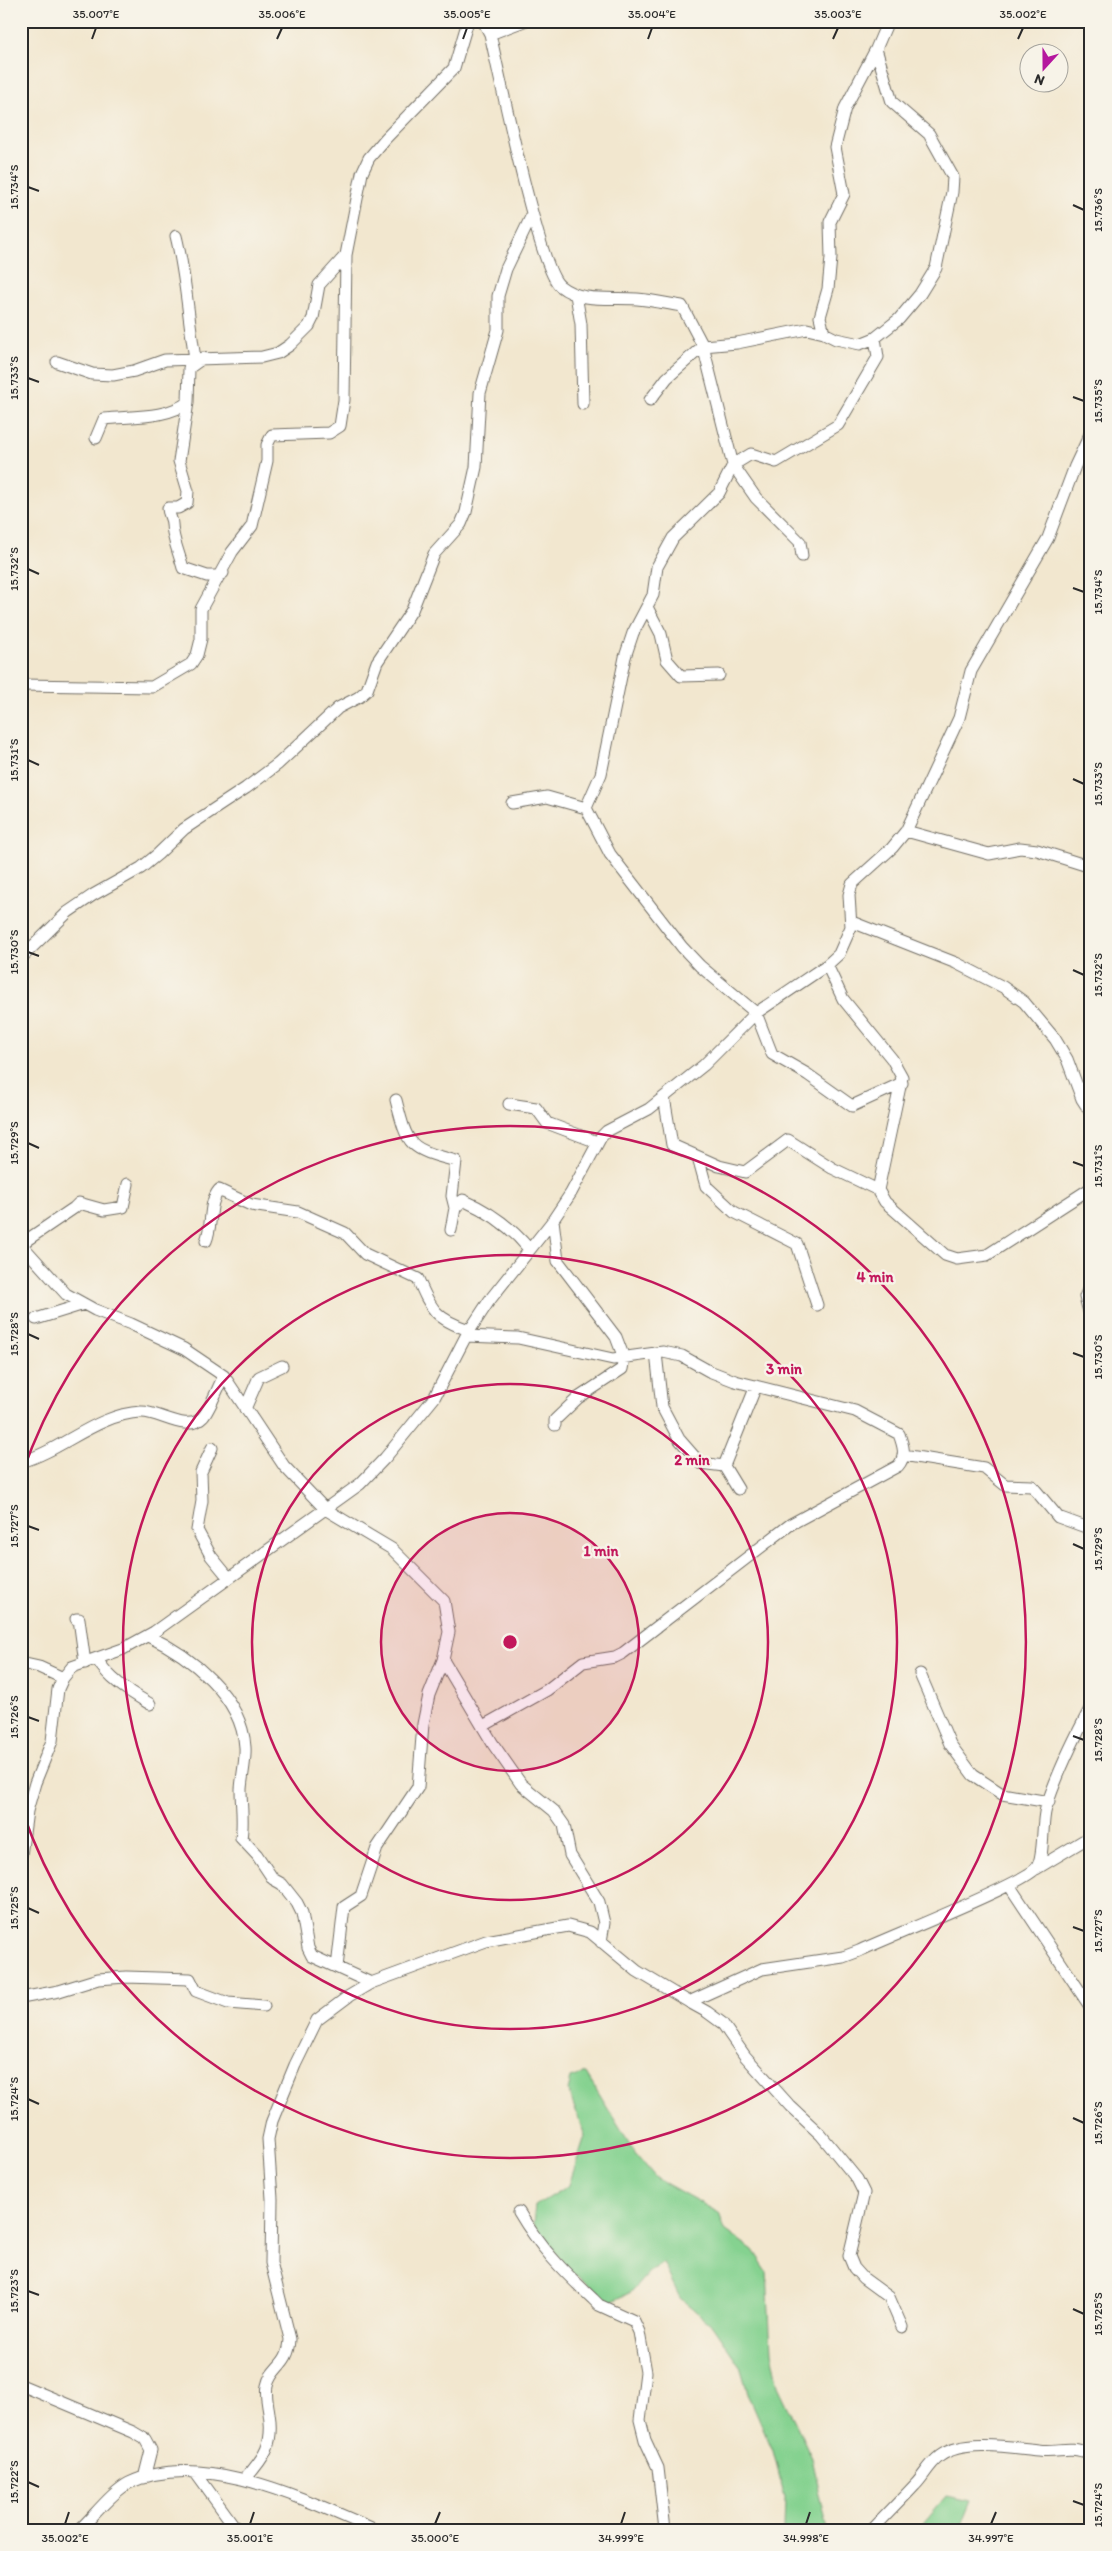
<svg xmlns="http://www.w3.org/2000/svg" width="1112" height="2551" viewBox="0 0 1112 2551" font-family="Itim,sans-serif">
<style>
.green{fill:#85d290;stroke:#587e5e}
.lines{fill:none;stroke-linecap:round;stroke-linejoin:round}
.minor-casing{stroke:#716d64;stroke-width:13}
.minor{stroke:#fff;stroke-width:11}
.ticks{fill:none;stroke:#2b2b2b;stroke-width:2}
.ring{fill:none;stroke:#c2185b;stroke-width:2.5}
.centre{fill:#c2185b;stroke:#f7f3e8;stroke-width:2.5}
.ring-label{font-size:15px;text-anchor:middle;font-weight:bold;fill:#c2185b;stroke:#f7f3e8;stroke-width:5;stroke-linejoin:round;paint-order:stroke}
.neatline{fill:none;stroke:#2b2b2b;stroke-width:2}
.ticks-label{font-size:12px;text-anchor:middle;fill:#2b2b2b}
</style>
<rect width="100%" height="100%" fill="#f7f3e8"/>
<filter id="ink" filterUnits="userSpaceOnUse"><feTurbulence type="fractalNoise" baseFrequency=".02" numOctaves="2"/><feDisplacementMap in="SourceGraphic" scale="10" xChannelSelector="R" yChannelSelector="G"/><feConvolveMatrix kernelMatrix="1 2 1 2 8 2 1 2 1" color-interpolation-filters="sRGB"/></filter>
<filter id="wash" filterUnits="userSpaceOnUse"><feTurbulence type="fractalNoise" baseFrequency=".0096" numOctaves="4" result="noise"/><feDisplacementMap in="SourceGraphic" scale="20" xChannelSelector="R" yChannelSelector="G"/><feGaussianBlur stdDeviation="1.12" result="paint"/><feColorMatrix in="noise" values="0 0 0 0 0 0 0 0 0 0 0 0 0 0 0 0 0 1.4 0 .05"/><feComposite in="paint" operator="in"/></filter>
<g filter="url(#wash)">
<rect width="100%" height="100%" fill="#f2e7cf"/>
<path class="green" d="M586 2073 635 2153 656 2178 719 2213 725 2230 753 2250 767 2271 771 2352 778 2386 812 2458 828 2530H784L785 2498 773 2451 748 2393 740 2366 712 2325 680 2298 663 2263 650 2271 631 2292 611 2302 569 2270 533 2224 535 2206 569 2185 585 2136 568 2090 571 2078Z
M947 2496 971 2501 959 2530H918Z"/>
</g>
<g filter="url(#ink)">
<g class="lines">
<g class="minor-casing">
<path id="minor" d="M483 21 490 34C499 72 539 270 560 286 581 303 611 297 637 299 652 300 667 304 682 306L703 346 733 465 756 498 800 542 802 556
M490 34 524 21
M176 236C186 276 188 317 195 358
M576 295 581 324 583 404
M824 333 820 317 828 289 831 258 830 222 844 194 835 147 845 108 876 49 888 21
M203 358 189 368 188 402 179 461 188 491 187 503 178 508H168C168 514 172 518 172 524 172 538 179 553 183 568L207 576H218L223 573
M57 362 92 374 113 375 134 371 165 360 262 357 278 353 290 345 309 326 313 318 319 285 346 255
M650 400 667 378 703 346 737 343 807 329 824 333 836 339 860 344 875 338 899 319 920 294 936 268 952 192 953 177 929 134 892 102 876 49
M96 438 104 419C130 416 167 419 188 402
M647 607 661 634 667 660 681 676 719 675
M21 685 152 687 191 664 197 655 201 639V609L232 552 252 526 267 461V445L272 435 329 433 340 426 344 400 346 255 362 173 369 158 386 138 454 68 468 21
M512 803 547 797 586 808 610 854 682 947 700 966 756 1013 772 1054 807 1074 852 1106 902 1083
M586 808 601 774 625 657 633 633 653 595 657 567 673 538 719 493 733 465 751 454 776 462 838 425 878 357 875 338
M906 831 989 854 1020 848 1037 850 1091 867
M852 922 956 963 1003 987 1024 1002 1055 1039 1067 1059 1082 1099 1091 1113
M21 958 68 912 93 895 141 868 158 854 184 829 246 788 278 764 338 708 359 697 367 690 377 662 412 610 434 554 461 524 466 512 476 467 480 393 498 330V296L506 269 532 215
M827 965 843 999 892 1059 902 1077 878 1190 885 1202 945 1255 957 1259 987 1255 1091 1188
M664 1097 672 1145 719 1166 745 1172 788 1140 832 1168 878 1190
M396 1100C408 1148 409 1148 456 1161L452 1196 455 1208
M509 1104 536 1108 547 1123 597 1142
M698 1157 706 1186 734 1212 797 1244 817 1305
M553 1220 558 1261 616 1337 624 1358 622 1369 578 1398 555 1420V1425
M451 1230 455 1208 463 1200C488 1211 512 1228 529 1249
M206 1241C213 1224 208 1203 219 1190L251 1205 298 1212 345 1233 365 1254 418 1279C431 1310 436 1319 469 1330
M21 1244 66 1294 95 1310 131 1324 184 1349 224 1376 284 1466 325 1509 392 1549 444 1601 449 1632 443 1660 493 1744 521 1784 554 1811 564 1825 570 1855 599 1902 604 1923 601 1942
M21 1244 74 1208 79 1203 104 1210 123 1207 128 1184
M1091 1283 1085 1297 1091 1319
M36 1319 84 1304
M466 1336 518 1338 613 1359 663 1352 682 1356 709 1371 735 1381 855 1411 899 1434C903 1445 907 1456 898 1466L791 1524 623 1653 615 1657 583 1662 547 1690 483 1726
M656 1353 662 1407 679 1439 700 1463 724 1466 738 1489
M245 1409 259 1377 282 1366
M212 1448 201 1472 202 1501 197 1530 211 1556 229 1578
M903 1455 984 1468 1005 1485 1032 1486 1058 1517 1091 1529
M21 1462C61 1451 97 1414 141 1412 159 1411 187 1434 203 1417 209 1411 219 1385 224 1376
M724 1466 756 1386
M76 1619H79L85 1663
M148 1636C189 1655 242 1696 245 1747 246 1760 242 1775 241 1789 241 1806 244 1821 241 1838L257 1855 273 1879 282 1884 297 1903 302 1913 308 1948 312 1956 371 1983
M97 1659C109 1680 130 1692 150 1704
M21 1663 39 1667 63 1678
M920 1674 950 1744 973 1775 1002 1794 1049 1802
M21 1855 27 1811 35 1783 52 1741 58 1689 63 1678 72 1667 123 1649 154 1632 360 1484 385 1458 434 1398 466 1336 489 1301 551 1223 571 1193 601 1137 607 1131 649 1109 704 1065 756 1013 827 965 839 954 851 927 849 895 852 884 892 848 906 831 959 718 971 671 1048 538 1075 466 1091 432
M1036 1869 1091 1836
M1009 1885 1091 2008
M337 1967 344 1907 361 1896 377 1848 418 1787 423 1724 429 1695 443 1660
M21 1998 59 1991 98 1979 126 1977 190 1979 196 1991 228 2003 264 2006
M689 2002 707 2012 722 2023 745 2056 790 2106 821 2135 857 2179 864 2193 849 2256 854 2268 863 2278 889 2297 902 2327
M519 2212C540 2248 563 2271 593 2299L599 2305 634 2321 639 2332 646 2372 640 2420 645 2440 658 2468 665 2530
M21 2385 133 2432 145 2439 151 2450 144 2478
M195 2472 237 2530
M245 2479C265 2457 274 2444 269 2413 268 2405 265 2395 267 2386 271 2366 289 2366 290 2339L271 2263 272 2199 268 2139 272 2121 295 2065 317 2020 349 1996 371 1983 486 1941 568 1926 590 1932 637 1971 689 2002 762 1969 843 1957 859 1951C886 1938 1027 1883 1037 1867 1045 1854 1041 1825 1046 1808 1057 1773 1074 1739 1091 1707
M79 2530C93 2517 113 2491 129 2483 202 2448 308 2501 376 2530
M872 2530C886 2515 901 2500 915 2485 924 2476 929 2464 940 2456 963 2439 1011 2447 1038 2450 1061 2453 1066 2444 1091 2454"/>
</g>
<use href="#minor" class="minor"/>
</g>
</g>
<path class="ticks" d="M92 39 96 28M277 39 282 28M463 39 467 28M648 39 652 28M833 39 838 28M1018 39 1023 28M28 187 39 191M1073 205 1084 210M28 378 39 382M1073 397 1084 401M28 569 39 574M1073 588 1084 592M28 760 39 765M1073 779 1084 784M28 952 39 956M1073 970 1084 975M28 1143 39 1148M1073 1162 1084 1166M28 1334 39 1339M1073 1353 1084 1357M28 1526 39 1530M1073 1544 1084 1549M28 1717 39 1721M1073 1736 1084 1740M28 1908 39 1913M1073 1927 1084 1931M28 2099 39 2104M1073 2118 1084 2123M28 2291 39 2295M1073 2309 1084 2314M28 2482 39 2487M1073 2501 1084 2505M65 2524 69 2512M250 2524 254 2512M435 2524 440 2512M621 2524 625 2512M806 2524 810 2512M991 2524 996 2512"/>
<circle cx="510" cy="1642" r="129" fill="#c2185b" fill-opacity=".12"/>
<g class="ring">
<circle cx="510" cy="1642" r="129"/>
<circle cx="510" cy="1642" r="258"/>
<circle cx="510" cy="1642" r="387"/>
<path d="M22 1474A516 516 0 1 1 22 1810"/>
</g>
<circle cx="510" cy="1642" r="8" class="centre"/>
<g class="ring-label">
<text x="875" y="1282">4 min</text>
<text x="784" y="1374">3 min</text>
<text x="692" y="1465">2 min</text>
<text x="601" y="1556">1 min</text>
</g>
<rect width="1112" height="2551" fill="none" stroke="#f7f3e8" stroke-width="55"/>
<g transform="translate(1044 68) rotate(201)"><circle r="24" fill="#f7f3e8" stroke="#a5a39c"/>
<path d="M0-4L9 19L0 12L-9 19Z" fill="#b5179e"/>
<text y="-8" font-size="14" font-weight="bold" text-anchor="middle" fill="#2b2b2b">N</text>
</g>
<rect x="28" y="28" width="1056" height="2496" class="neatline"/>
<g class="ticks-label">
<text x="96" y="18">35.007°E</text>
<text x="282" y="18">35.006°E</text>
<text x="467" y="18">35.005°E</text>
<text x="652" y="18">35.004°E</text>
<text x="838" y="18">35.003°E</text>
<text x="1023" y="18">35.002°E</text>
<text transform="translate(14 187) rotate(-90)" y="4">15.734°S</text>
<text transform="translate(1098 210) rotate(-90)" y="4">15.736°S</text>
<text transform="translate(14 378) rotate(-90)" y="4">15.733°S</text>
<text transform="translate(1098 401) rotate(-90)" y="4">15.735°S</text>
<text transform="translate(14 569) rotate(-90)" y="4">15.732°S</text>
<text transform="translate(1098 592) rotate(-90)" y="4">15.734°S</text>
<text transform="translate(14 760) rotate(-90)" y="4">15.731°S</text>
<text transform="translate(1098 784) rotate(-90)" y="4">15.733°S</text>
<text transform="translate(14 952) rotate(-90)" y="4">15.730°S</text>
<text transform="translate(1098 975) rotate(-90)" y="4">15.732°S</text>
<text transform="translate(14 1143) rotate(-90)" y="4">15.729°S</text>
<text transform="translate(1098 1166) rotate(-90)" y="4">15.731°S</text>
<text transform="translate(14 1334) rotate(-90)" y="4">15.728°S</text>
<text transform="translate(1098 1357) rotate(-90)" y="4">15.730°S</text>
<text transform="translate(14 1526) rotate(-90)" y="4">15.727°S</text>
<text transform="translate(1098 1549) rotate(-90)" y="4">15.729°S</text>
<text transform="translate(14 1717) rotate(-90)" y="4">15.726°S</text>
<text transform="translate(1098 1740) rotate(-90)" y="4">15.728°S</text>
<text transform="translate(14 1908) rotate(-90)" y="4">15.725°S</text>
<text transform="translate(1098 1931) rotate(-90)" y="4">15.727°S</text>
<text transform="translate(14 2099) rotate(-90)" y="4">15.724°S</text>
<text transform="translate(1098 2123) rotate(-90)" y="4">15.726°S</text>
<text transform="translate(14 2291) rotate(-90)" y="4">15.723°S</text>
<text transform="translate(1098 2314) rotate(-90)" y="4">15.725°S</text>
<text transform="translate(14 2482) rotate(-90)" y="4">15.722°S</text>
<text transform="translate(1098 2505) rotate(-90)" y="4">15.724°S</text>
<text x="65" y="2542">35.002°E</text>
<text x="250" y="2542">35.001°E</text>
<text x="435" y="2542">35.000°E</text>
<text x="621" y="2542">34.999°E</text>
<text x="806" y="2542">34.998°E</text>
<text x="991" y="2542">34.997°E</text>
</g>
</svg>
